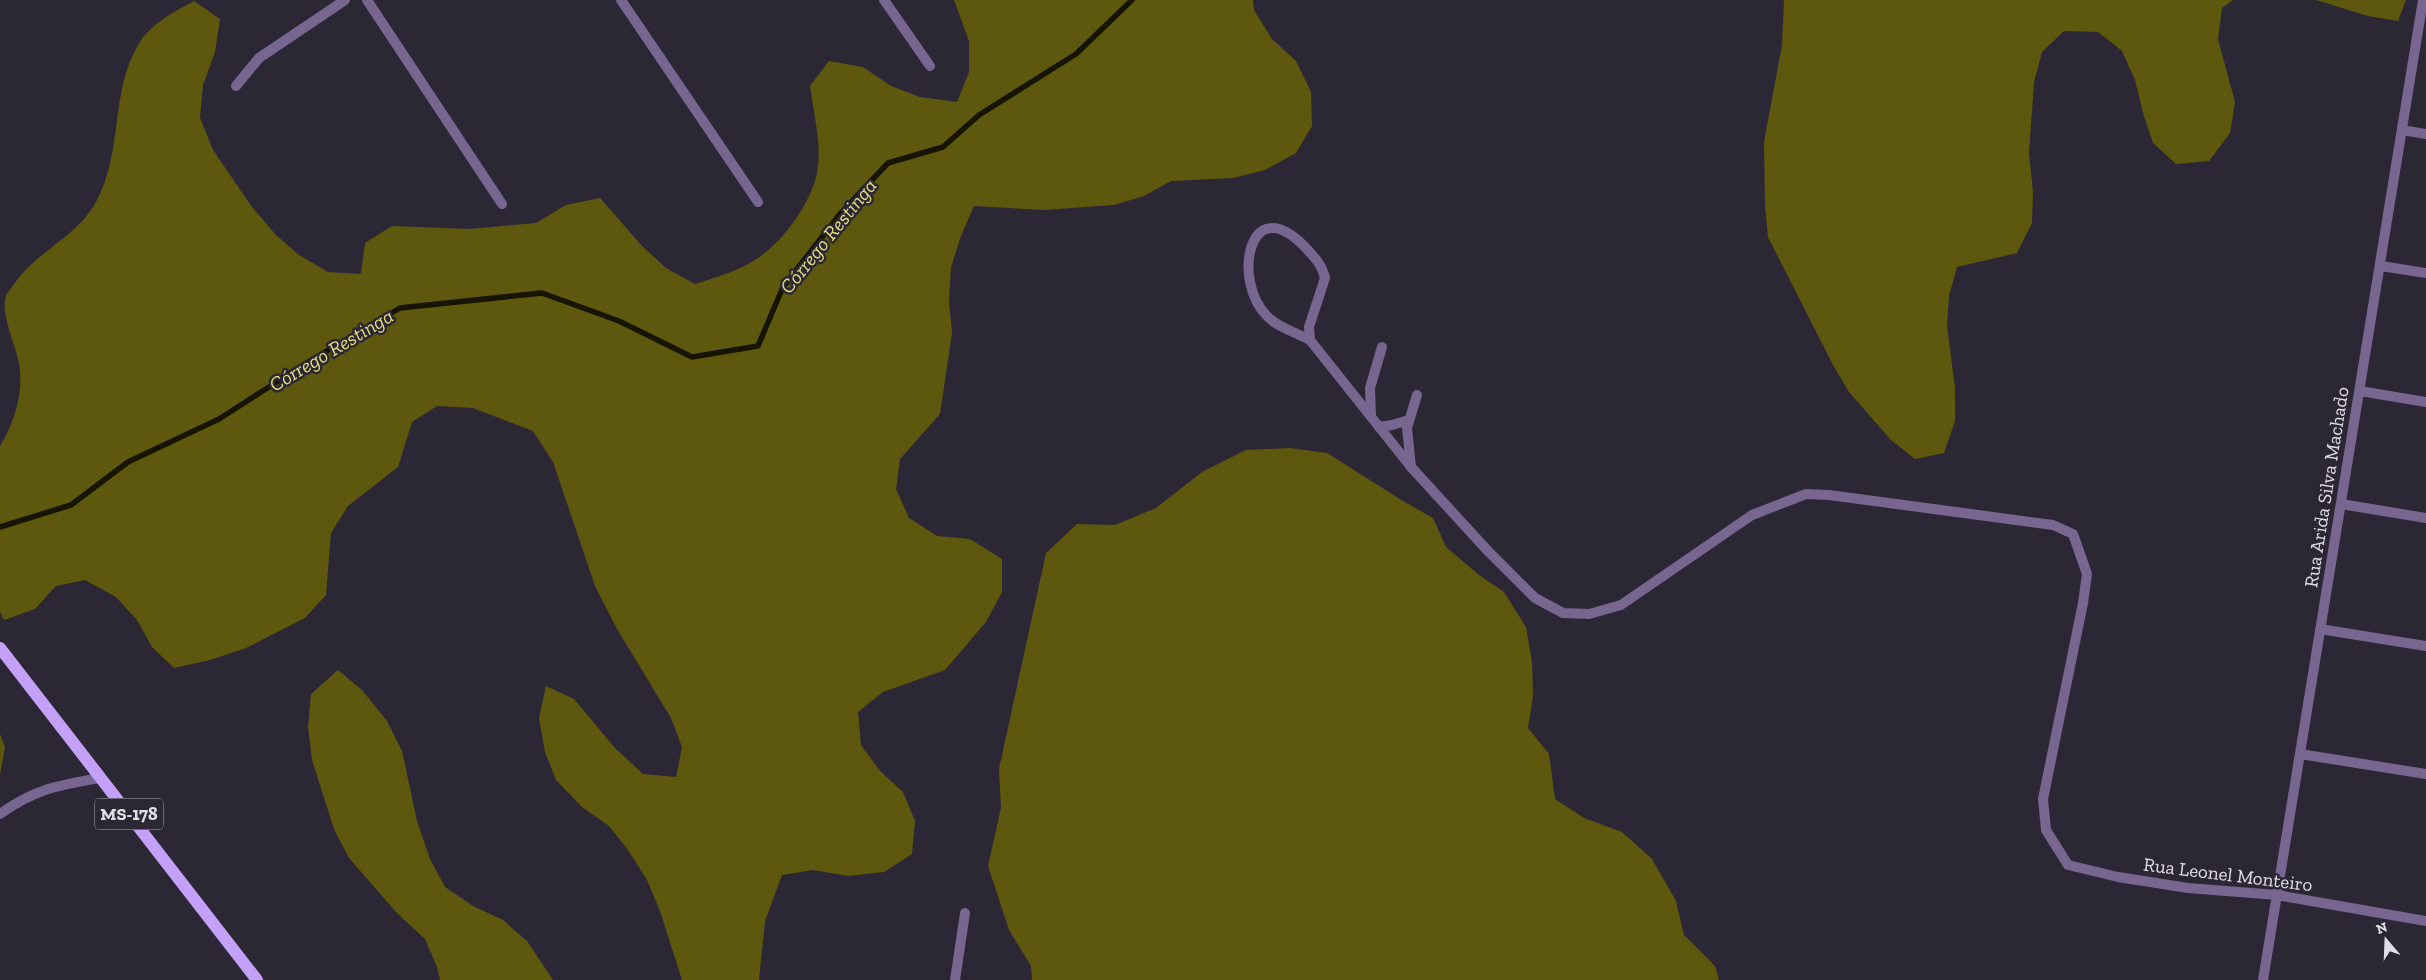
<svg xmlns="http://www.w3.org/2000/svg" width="2426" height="980" viewBox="0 0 2426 980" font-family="'Zilla Slab',serif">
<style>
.forest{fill:#5e580e}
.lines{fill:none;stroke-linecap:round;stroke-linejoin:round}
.stream{stroke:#161402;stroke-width:5.5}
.service{stroke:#766690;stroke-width:10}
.minor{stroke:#766690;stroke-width:10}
.primary{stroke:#c4a1f8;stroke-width:12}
.labels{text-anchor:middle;stroke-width:5;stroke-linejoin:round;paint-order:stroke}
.shield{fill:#2c2735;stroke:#aba7b2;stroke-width:1}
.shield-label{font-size:18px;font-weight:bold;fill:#e2dee8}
.street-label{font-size:19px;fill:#e2dee8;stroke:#2c2735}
.water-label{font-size:20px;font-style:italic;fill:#e6df7d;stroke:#2c2735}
</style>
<rect width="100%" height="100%" fill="#2c2735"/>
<path class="forest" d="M954 0H1253L1254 10 1272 39 1296 61 1311 92 1312 126 1296 153 1265 170 1233 178 1171 181 1144 196 1114 205 1044 210 974 206 961 236 951 267 949 302 952 333 940 414 900 459 896 489 909 518 937 536 970 539 1002 559V592L986 622 945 670 883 692 858 712 861 745 880 771 903 792 915 821 912 854 884 872 848 876 813 870 782 875 765 921 759 980H682L660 911 647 880 628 850 609 826 582 807 556 780 545 752 539 718 546 686 574 699 615 748 643 774 676 777 682 747 671 718 617 629 595 586 553 462 533 431 473 408 437 406 412 422 398 467 348 506 331 533 326 595 305 618 246 648 210 660 174 668 152 647 137 620 116 597 85 580 56 586 35 609 4 620 0 612V446C15 422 24 391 19 363 16 346 0 313 6 296 7 292 12 288 14 284 37 251 77 237 96 202 123 153 110 93 138 45 150 24 174 12 194 1L220 19 215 52 203 85 200 118 213 150 252 207 276 235 299 255 328 272 361 274 365 243 392 226 469 229 536 223 566 205 600 198 642 246 666 268 695 284C717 277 739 271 758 258 782 242 806 209 815 181 824 152 814 116 810 86L829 61 863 67 891 86 920 97 957 102 969 72V41Z
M1784 0H2233L2222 8 2218 39 2235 102 2230 133 2209 161 2176 164 2153 143 2143 113 2135 80 2122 51 2098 32 2064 31 2042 52 2034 82 2029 153 2033 192 2032 223 2017 253 1957 267 1949 296 1947 326 1955 388V421L1944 453 1915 459 1891 440 1849 392 1833 365 1768 237 1765 207 1764 142 1782 45Z
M2316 0H2406L2398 21 2368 16Z
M1290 448 1327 453 1403 501 1433 518 1446 547 1479 575 1504 592 1526 627 1532 662 1533 696 1528 728 1549 754 1555 799 1584 818 1622 832 1652 859 1676 901 1684 935 1715 966 1719 980H1032L1031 966 1009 930 988 866 1001 808 999 769 1046 553 1077 524 1115 525 1156 508 1202 472 1246 450Z
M338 670 362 690 387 721 402 751 417 821 430 859 445 887 473 906 503 920 527 941 553 980H440L437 967 425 939 397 913 349 858 334 829 312 760 308 727 311 694Z
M0 734 5 747 0 775Z"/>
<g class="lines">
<path class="stream" d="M0 527 71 505 128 462 219 419 308 362 400 308 542 293 619 321 692 357 758 346 783 287 840 214 888 163 943 147 979 115 1076 54 1132 0"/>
<path class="service" d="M1371 416 1370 388 1382 347
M1379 427 1392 425 1409 420
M1411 467 1407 428 1417 395"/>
<path class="minor" d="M367 0 502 204
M621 0 758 202
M884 0 930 66
M236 86 259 58 345 0
M2402 130 2426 134
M2381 266 2426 273
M1310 340C1297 333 1277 327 1267 316 1232 282 1248 188 1305 247 1314 257 1322 264 1325 278L1309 327 1310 340 1411 467 1487 550 1535 598 1563 613 1589 614 1621 605 1752 515 1806 494 1829 495 2053 525 2073 534 2087 574 2083 603 2043 799 2046 830 2068 865 2118 877 2188 888 2277 895 2426 921
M2360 391 2426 402
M2341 504 2426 518
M2320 629 2426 646
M2300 754 2426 774
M0 814C35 789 59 785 100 778
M955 980 965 913
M2263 980 2423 0"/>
<path class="primary" d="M0 648 257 980"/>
</g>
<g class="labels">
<rect class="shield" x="95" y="798.5" width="68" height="31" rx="4"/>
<g class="shield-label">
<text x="129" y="820">MS-178</text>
</g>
<g class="street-label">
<text transform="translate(2326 487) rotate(-81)" y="7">Rua Arida Silva Machado</text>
<text transform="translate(2228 874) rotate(7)" y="7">Rua Leonel Monteiro</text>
</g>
<g class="water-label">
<text transform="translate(828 236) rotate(-51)" y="7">Córrego Restinga</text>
<text transform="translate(331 350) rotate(-31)" y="7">Córrego Restinga</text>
</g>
</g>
<g transform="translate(2386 940) rotate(341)" stroke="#2c2735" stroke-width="4" paint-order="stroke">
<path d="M0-4L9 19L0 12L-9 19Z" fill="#e2dee8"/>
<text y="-8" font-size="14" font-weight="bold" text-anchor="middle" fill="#e2dee8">N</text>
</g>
</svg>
